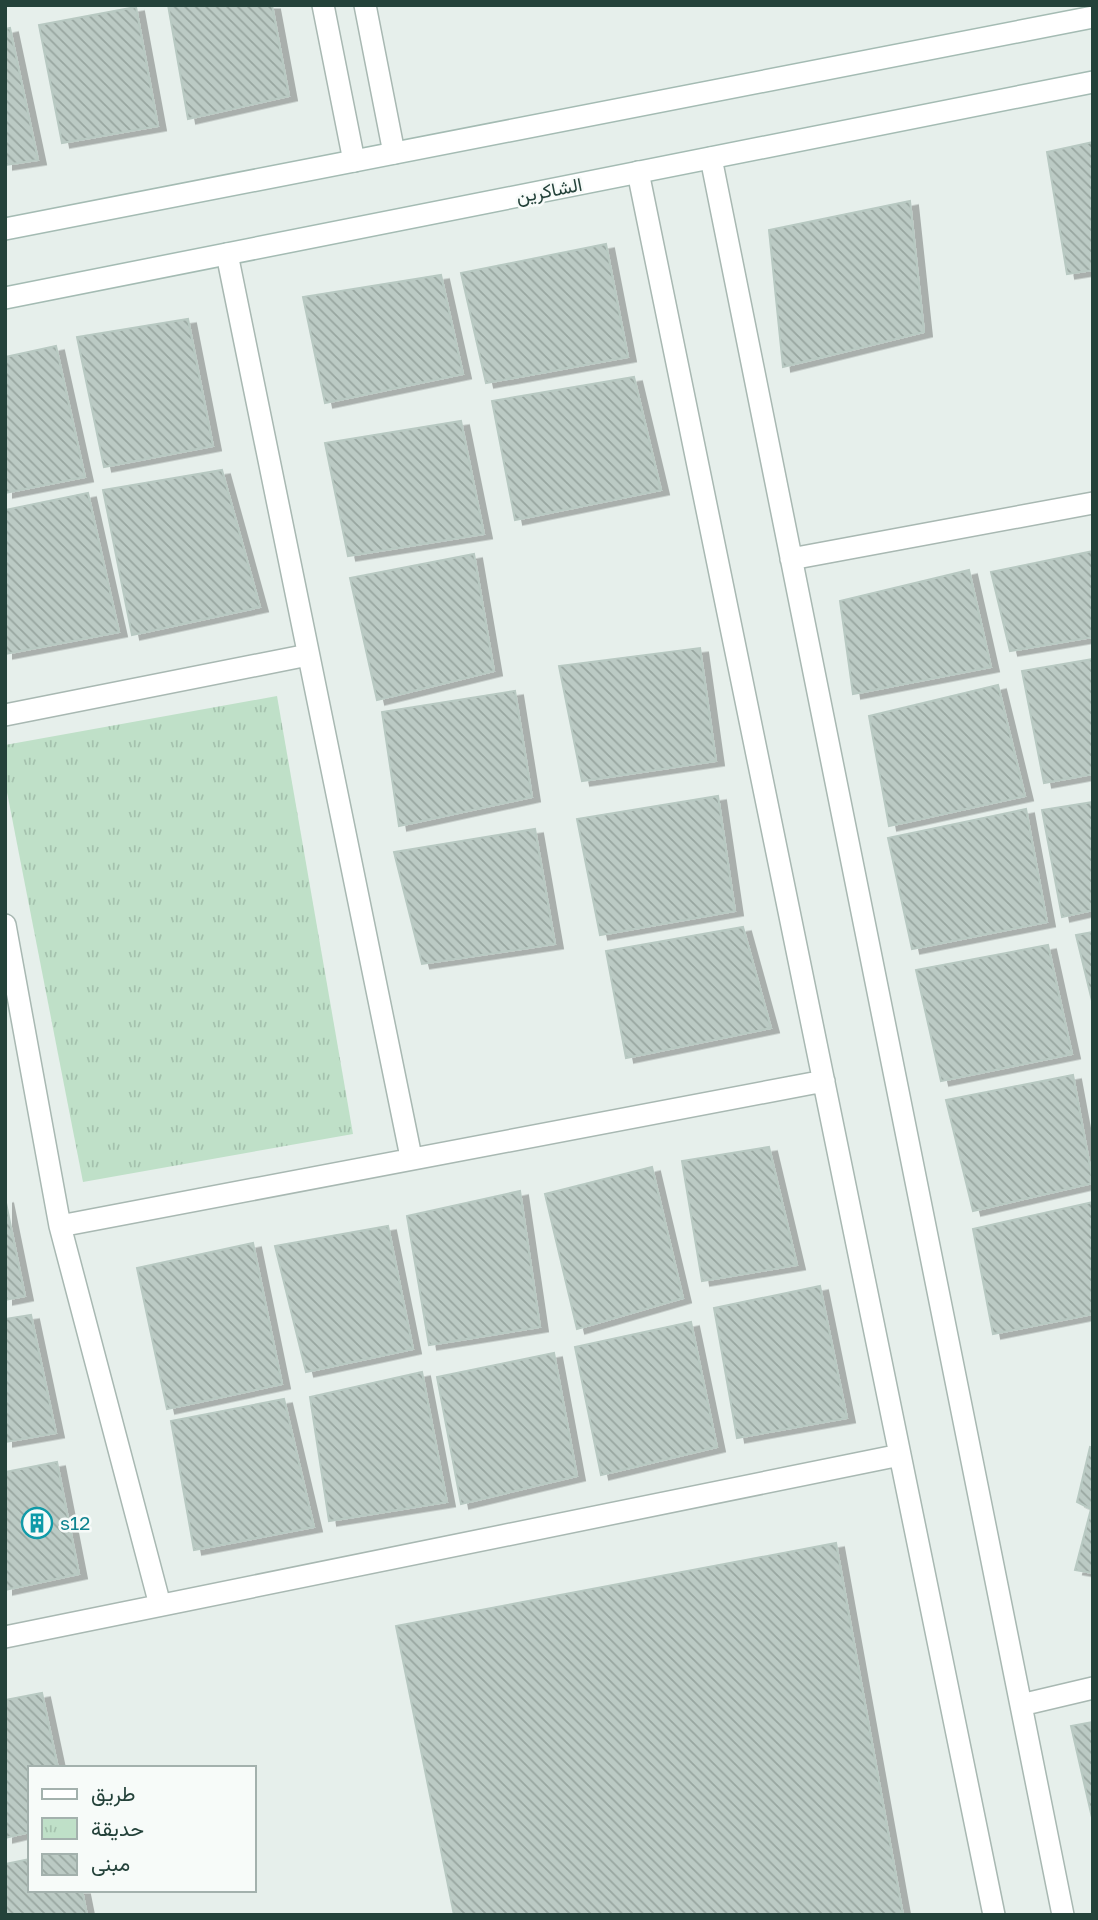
<svg xmlns="http://www.w3.org/2000/svg" width="1098" height="1920" viewBox="0 0 1098 1920" font-family="'Golos Text',Vazirmatn,sans-serif">
<style>
.park{fill:url(#park-tufts)}
.building{fill:url(#building-back-hatch);stroke:#b8c9c2;stroke-width:2;filter:url(#shadow)}
.lines{fill:none;stroke-linecap:round;stroke-linejoin:round}
.street-casing{stroke:#a8b8b2;stroke-width:24}
.secondary-casing{stroke:#a4bbb3;stroke-width:24}
.street{stroke:#fff;stroke-width:21}
.secondary{stroke:#fff;stroke-width:21}
.labels{text-anchor:middle;stroke-width:5;stroke-linejoin:round;paint-order:stroke}
.street-label{font-size:19px;fill:#24423a;stroke:#f7fbf9}
.culture-label{font-size:19px;fill:#0d838f;stroke:#f7fbf9;text-anchor:start}
</style>
<defs>
<pattern id="park-tufts" width="24" height="20" patternUnits="userSpaceOnUse" patternTransform="scale(1.75)"><rect width="24" height="20" fill="#bfe0c8"/><path d="M3 7l-1-3M5 7V3M7 7l1-3M15 17l-1-3M17 17v-4M19 17l1-3" fill="none" stroke="#a4c1ad"/></pattern>
<pattern id="building-back-hatch" width="6" height="6" patternUnits="userSpaceOnUse" patternTransform="scale(1.75)"><rect width="6" height="6" fill="#bbcac4"/><path d="M-1 5l2 2M0 0l6 6M5-1l2 2" fill="none" stroke="#98a6a0"/></pattern>
<filter id="shadow"><feDropShadow dx="8" dy="4.5" stdDeviation="0" flood-color="#0004"/></filter>
</defs>
<rect width="100%" height="100%" fill="#e6efeb"/>
<path class="park" d="M277 696 353 1134 83 1182 5 782V745Z"/>
<path class="building" d="M168 5H272L289 96 188 119Z
M136 7 158 126 62 143 39 25Z
M10 28 38 160 5 165V29Z
M1093 142V270L1067 274 1047 152Z
M910 201 924 332 783 367 769 230Z
M606 244 628 357 486 383 461 273Z
M441 275 463 374 325 403 303 297Z
M188 319 213 446 104 467 77 337Z
M56 346 85 477 5 493V357Z
M634 377 661 490 515 520 492 401Z
M461 421 484 534 348 556 325 443Z
M222 470 260 607 132 635 103 490Z
M88 493 119 632 5 654V510Z
M1093 551V637L1010 651 991 572Z
M474 554 494 671 377 700 350 578Z
M969 570 991 667 853 694 840 601Z
M700 648 716 761 582 781 559 666Z
M1093 659V774L1044 783 1022 671Z
M998 685 1025 796 889 826 869 716Z
M515 691 532 797 399 826 382 712Z
M718 796 735 911 600 935 577 819Z
M1093 802V910L1062 917 1042 810Z
M1026 809 1047 922 912 949 888 838Z
M535 829 555 944 422 964 394 852Z
M743 927 771 1028 626 1058 606 951Z
M1093 932V1005L1076 935Z
M1048 945 1072 1054 941 1081 916 970Z
M1073 1075 1093 1183 973 1211 946 1100Z
M769 1147 797 1265 702 1281 682 1161Z
M652 1167 683 1298 577 1329 545 1194Z
M520 1191 540 1327 429 1345 407 1216Z
M5 1198 25 1296 5 1300Z
M1093 1202V1314L993 1334 973 1229Z
M388 1226 413 1349 306 1372 275 1246Z
M253 1243 282 1384 167 1409 137 1268Z
M820 1286 847 1418 737 1438 714 1308Z
M31 1315 56 1433 5 1442V1319Z
M691 1322 717 1447 601 1475 575 1347Z
M554 1353 577 1476 461 1504 437 1377Z
M422 1372 447 1502 329 1521 310 1397Z
M284 1399 314 1527 194 1550 171 1421Z
M1090 1447 1093 1448V1573L1075 1570 1091 1509 1077 1502Z
M57 1462 79 1574 5 1590V1472Z
M836 1543 903 1915H454L396 1626Z
M42 1693 58 1768H30V1832L5 1838V1700Z
M1093 1722V1822L1071 1726Z
M30 1859V1890H82L87 1915H5V1864Z"/>
<g class="lines">
<g class="street-casing">
<path id="street" d="M323 5 354 161
M365 5 394 153
M711 158 1063 1915
M638 172 994 1915
M227 254 411 1157
M791 559 1093 503
M5 715 308 655
M5 925 60 1226 160 1605
M60 1226 824 1081
M5 1637 900 1455
M1021 1705 1093 1688"/>
</g>
<g class="secondary-casing">
<path id="secondary" d="M5 229 1093 17
M5 298 1093 82"/>
</g>
<use href="#street" class="street"/>
<use href="#secondary" class="secondary"/>
</g>
<defs>
<g id="building-ring" transform="scale(1.575)"><circle r="9.5" fill="#f7fbf9" stroke="#0f9aa8" stroke-width="1.5"/><path d="M-4-6H4V6H1V3H-1V6H-4ZM-2.5-4.3h1.7v1.8h-1.7ZM.8-4.3h1.7v1.8H.8ZM-2.5-1h1.7V.8h-1.7ZM.8-1h1.7V.8H.8Z" fill="#0f9aa8"/></g>
</defs>
<g fill-rule="evenodd">
<use href="#building-ring" x="37" y="1523"/>
</g>
<g class="labels">
<g class="street-label">
<text transform="translate(549 190) rotate(-11)" y="7">الشاكرين</text>
</g>
<g class="culture-label">
<text x="60" y="1530">s12</text>
</g>
</g>
<rect width="1098" height="1920" fill="none" stroke="#24423a" stroke-width="14"/>
<rect x="28" y="1766" width="228" height="126" fill="#f7fbf9" stroke="#a3b1ad" stroke-width="2"/>
<rect x="42" y="1789" width="35" height="10" fill="#ffffff" stroke="#a3b1ad" stroke-width="2"/>
<text x="91" y="1801" font-size="21" fill="#24423a">طريق</text>
<rect x="42" y="1818" width="35" height="21" fill="url(#park-tufts)" stroke="#a3b1ad" stroke-width="2"/>
<text x="91" y="1836" font-size="21" fill="#24423a">حديقة</text>
<rect x="42" y="1854" width="35" height="21" fill="url(#building-back-hatch)" stroke="#a3b1ad" stroke-width="2"/>
<text x="91" y="1871" font-size="21" fill="#24423a">مبنى</text>
</svg>
